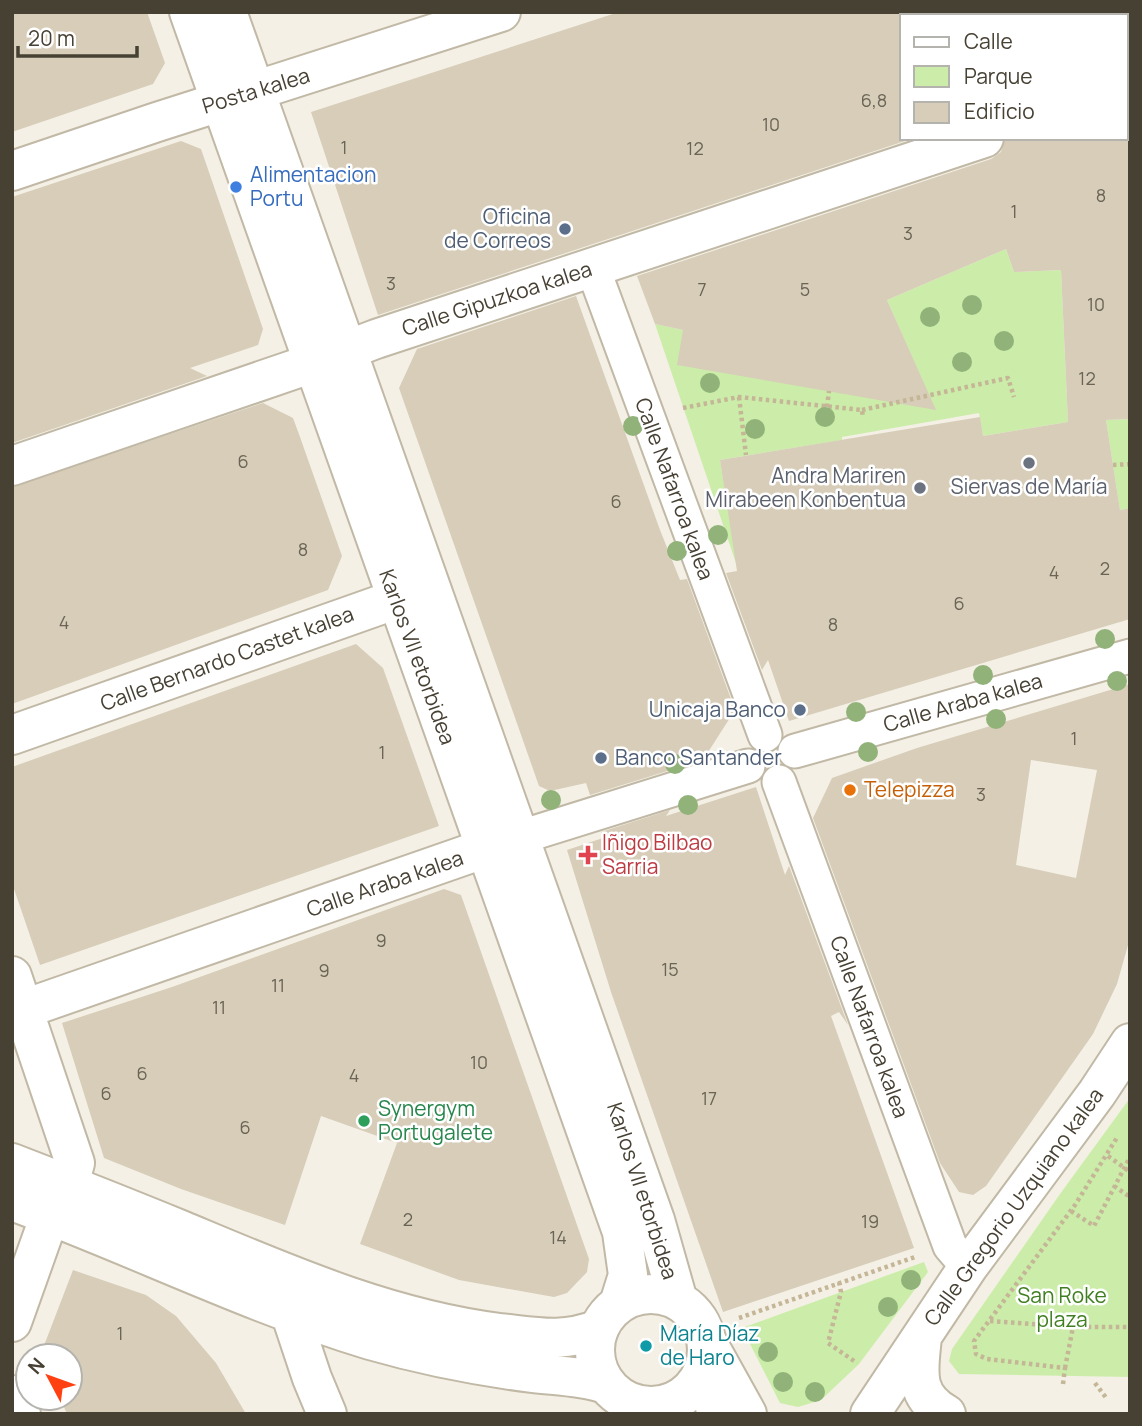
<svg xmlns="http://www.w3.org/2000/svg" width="1142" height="1426" viewBox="0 0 1142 1426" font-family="Manrope,sans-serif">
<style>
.green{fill:#cbeda9}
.building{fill:#d7cdb9;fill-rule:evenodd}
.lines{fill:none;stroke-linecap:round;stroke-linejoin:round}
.pedestrian-casing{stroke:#c1b9a6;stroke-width:37}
.minor-casing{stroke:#c1b9a6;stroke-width:42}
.tertiary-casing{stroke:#c1b9a6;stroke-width:42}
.path{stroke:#c4b696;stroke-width:4.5;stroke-dasharray:3.5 3.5;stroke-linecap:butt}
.pedestrian{stroke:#fff;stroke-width:33}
.minor{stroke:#fff;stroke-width:38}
.tertiary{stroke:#fff;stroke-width:38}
.tree{fill:#91b279}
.shop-dot{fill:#3f7fe0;stroke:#fff;stroke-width:2.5}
.service-dot{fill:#5c6f8a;stroke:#fff;stroke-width:2.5}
.worship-dot{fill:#6b7280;stroke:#fff;stroke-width:2.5}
.food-dot{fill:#e8710a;stroke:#fff;stroke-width:2.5}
.health-dot{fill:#e0444e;stroke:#fff;stroke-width:2.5}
.leisure-dot{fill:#2e9e5b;stroke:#fff;stroke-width:2.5}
.culture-dot{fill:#0f9aa8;stroke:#fff;stroke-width:2.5}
.labels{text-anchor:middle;stroke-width:5;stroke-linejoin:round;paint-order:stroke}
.number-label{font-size:18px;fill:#6b6455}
.street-label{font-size:21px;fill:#474134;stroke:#fff}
.shop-label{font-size:21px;fill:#366cbe;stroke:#fff;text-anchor:start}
.service-label{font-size:21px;fill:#4e5e75;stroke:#fff;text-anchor:end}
.worship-label{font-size:21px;fill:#5b616d;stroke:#fff;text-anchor:end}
.food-label{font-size:21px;fill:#c56008;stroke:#fff;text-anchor:start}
.health-label{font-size:21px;fill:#be3a42;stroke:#fff;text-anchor:start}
.leisure-label{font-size:21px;fill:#27864d;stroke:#fff;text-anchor:start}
.park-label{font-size:21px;fill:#407f21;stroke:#fff}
.culture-label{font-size:21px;fill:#0d838f;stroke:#fff;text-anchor:start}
</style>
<rect width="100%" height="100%" fill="#f4f0e5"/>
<path class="green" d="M1006 249 1014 272 1061 270 1068 422 983 436 979 413 842 437V440L720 460 738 569 655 324 923 382 887 300Z
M1130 419V508L1120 510 1106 420Z
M1130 1098V1377L959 1374 949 1361 952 1349 1060 1194Z
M924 1262 928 1272 859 1364 821 1400 798 1407 780 1403 742 1328Z"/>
<path class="building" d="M12 12H147L165 63 153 84 12 132Z
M619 12H902V138H914L378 315 311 112Z
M1005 138H1130V419L1106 420 1120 510 1130 508V619L789 721 768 660 762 670 726 573 737 571 720 460 980 417 983 436 1068 422 1061 270 1014 272 1006 249 887 300 936 410 677 365 683 330 655 324 637 276 991 159 1001 152Z
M181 141 201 149 263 329 258 345 190 368 207 376 12 443V197Z
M576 296 660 530 680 580 687 579 735 710 703 760 590 795 586 783 550 791 539 786 399 388 417 349Z
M263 403 293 418 300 437 342 556 328 590 12 704V487Z
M356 644 383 668 439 826 40 965 12 883V767Z
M1130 684V938L1117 984 1093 1034 986 1186 973 1195 959 1192 940 1163 813 818 832 778 917 748ZM1031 760 1097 770 1076 878 1016 865Z
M756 787 785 875 789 866 848 1025 839 1012 831 1016 914 1248 723 1312 611 992 567 850 603 838 601 832 670 810 666 816Z
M444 889 461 895 589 1259 587 1272 567 1293 554 1297 459 1280 360 1244 397 1143 321 1116 285 1225 181 1189 104 1158 62 1023 172 987Z
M73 1270 146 1295 176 1316 216 1363 246 1414H67L60 1398H70V1356H40Z"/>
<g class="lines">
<g class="pedestrian-casing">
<path id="pedestrian" d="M598 282 765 735
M795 751 1130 656
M779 782 950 1246 968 1267
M495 845 748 766"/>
</g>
<g class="minor-casing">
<path id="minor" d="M1126 91 1130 90
M12 171 157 122 501 12
M12 466 313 363 376 339 984 138
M12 735 397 599 420 597 427 603
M12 976 75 1163 69 1185
M24 1009 486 848
M12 1163C69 1185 125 1207 181 1230 284 1273 388 1319 500 1333 538 1337 562 1343 599 1329
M12 1201C132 1245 248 1303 370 1340 422 1355 478 1366 532 1373 558 1376 581 1376 606 1384
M290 1312 312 1378 327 1414
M12 1322 50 1215
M922 1337C919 1369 912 1395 946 1414
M707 1342 747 1414
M12 1395 21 1414
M870 1414 968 1267 1097 1093 1130 1043"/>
</g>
<g class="tertiary-casing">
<path id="tertiary" d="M189 12 622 1232 628 1275 619 1304
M227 12 655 1220 678 1301
M595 1350a56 56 0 1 1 112 0a56 56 0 1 1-112 0Z
M702 1373 718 1414"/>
</g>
<path class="path" d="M739 397 746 455
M827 407 829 391
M683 408 739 397 862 410 863 418
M862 410 1008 378 1014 397
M1113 465 1130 464
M1108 1156 1130 1172
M1114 1186 1130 1197
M1071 1211 1094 1226 1130 1157
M839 1282 841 1292 828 1343 857 1363
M739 1318 915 1257
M990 1321 1073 1327H1130
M1065 1368 1073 1327
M1095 1383 1107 1399
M1063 1384 1065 1368 987 1359 976 1354 974 1341 1075 1205 1118 1136"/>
<use href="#pedestrian" class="pedestrian"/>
<use href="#minor" class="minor"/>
<use href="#tertiary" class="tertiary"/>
</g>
<g class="tree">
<circle cx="972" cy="305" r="10"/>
<circle cx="930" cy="317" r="10"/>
<circle cx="1004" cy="341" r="10"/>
<circle cx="962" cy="362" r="10"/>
<circle cx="710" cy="383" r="10"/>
<circle cx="825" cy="417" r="10"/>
<circle cx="633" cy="426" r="10"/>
<circle cx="755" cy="429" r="10"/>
<circle cx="718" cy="535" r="10"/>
<circle cx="677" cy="551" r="10"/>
<circle cx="1105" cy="639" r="10"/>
<circle cx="983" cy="675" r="10"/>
<circle cx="1117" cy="681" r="10"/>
<circle cx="856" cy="712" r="10"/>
<circle cx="996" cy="719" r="10"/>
<circle cx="868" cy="752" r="10"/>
<circle cx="675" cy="764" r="10"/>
<circle cx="551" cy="800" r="10"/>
<circle cx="688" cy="805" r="10"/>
<circle cx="911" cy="1280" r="10"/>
<circle cx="888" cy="1307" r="10"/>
<circle cx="768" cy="1352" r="10"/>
<circle cx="783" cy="1382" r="10"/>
<circle cx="815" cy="1392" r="10"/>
</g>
<circle class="shop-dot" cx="236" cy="187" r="7"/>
<g class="service-dot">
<circle cx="565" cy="229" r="7"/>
<circle cx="800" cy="710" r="7"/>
<circle cx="601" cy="758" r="7"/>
</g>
<g class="worship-dot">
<circle cx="1029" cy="463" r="7"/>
<circle cx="920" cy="488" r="7"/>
</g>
<circle class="food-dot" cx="850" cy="790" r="7"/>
<path class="health-dot" d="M584.5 844.5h7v7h7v7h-7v7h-7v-7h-7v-7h7z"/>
<circle class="leisure-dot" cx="364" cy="1121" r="7"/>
<circle class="culture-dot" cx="646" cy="1346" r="7"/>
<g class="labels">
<g class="number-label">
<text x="874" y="107">6,8</text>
<text x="771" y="131">10</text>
<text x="344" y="154">1</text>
<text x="695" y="155">12</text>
<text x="1101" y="202">8</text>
<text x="1014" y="218">1</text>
<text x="908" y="240">3</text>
<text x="391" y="290">3</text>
<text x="702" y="296">7</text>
<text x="805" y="296">5</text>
<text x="1096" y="311">10</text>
<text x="1087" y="385">12</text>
<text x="243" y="468">6</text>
<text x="616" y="508">6</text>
<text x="303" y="556">8</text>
<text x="1105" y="575">2</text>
<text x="1054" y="579">4</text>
<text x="959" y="610">6</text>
<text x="64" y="629">4</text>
<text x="833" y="631">8</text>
<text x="1074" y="745">1</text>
<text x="382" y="759">1</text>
<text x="981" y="801">3</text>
<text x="381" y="947">9</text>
<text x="670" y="976">15</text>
<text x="324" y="977">9</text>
<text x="278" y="992">11</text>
<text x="219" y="1014">11</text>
<text x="479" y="1069">10</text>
<text x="142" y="1080">6</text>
<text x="354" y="1082">4</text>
<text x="106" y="1100">6</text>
<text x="709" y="1105">17</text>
<text x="245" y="1134">6</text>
<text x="408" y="1226">2</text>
<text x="870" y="1228">19</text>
<text x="558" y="1244">14</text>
<text x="120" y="1340">1</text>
</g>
<g class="street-label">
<text transform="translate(256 91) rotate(-17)" y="7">Posta kalea</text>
<text transform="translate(497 299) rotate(-18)" y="7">Calle Gipuzkoa kalea</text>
<text transform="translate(674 489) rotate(70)" y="7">Calle Nafarroa kalea</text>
<text transform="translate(417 657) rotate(70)" y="7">Karlos VII etorbidea</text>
<text transform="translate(227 659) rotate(-20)" y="7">Calle Bernardo Castet kalea</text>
<text transform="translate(963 703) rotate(-16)" y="7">Calle Araba kalea</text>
<text transform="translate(385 884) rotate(-19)" y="7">Calle Araba kalea</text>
<text transform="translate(869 1027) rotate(70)" y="7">Calle Nafarroa kalea</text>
<text transform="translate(642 1191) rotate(72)" y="7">Karlos VII etorbidea</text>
<text transform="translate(1014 1207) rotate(-54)" y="7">Calle Gregorio Uzquiano kalea</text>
</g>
<g class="shop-label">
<text x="250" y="182">Alimentacion<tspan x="250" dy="24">Portu</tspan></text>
</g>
<g class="service-label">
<text x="551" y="224">Oficina<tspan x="551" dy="24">de Correos</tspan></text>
<text x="786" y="717">Unicaja Banco</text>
<text x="615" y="765" text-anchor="start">Banco Santander</text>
</g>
<g class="worship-label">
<text x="906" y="483">Andra Mariren<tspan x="906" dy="24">Mirabeen Konbentua</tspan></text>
<text x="1029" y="494" text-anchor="middle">Siervas de María</text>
</g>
<g class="food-label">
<text x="864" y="797">Telepizza</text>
</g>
<g class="health-label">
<text x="602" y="850">Iñigo Bilbao<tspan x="602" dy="24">Sarria</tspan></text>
</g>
<g class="leisure-label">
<text x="378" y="1116">Synergym<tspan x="378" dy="24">Portugalete</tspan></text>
</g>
<g class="park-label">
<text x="1062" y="1303">San Roke<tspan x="1062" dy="24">plaza</tspan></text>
</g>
<g class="culture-label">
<text x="660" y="1341">María Díaz<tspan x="660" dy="24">de Haro</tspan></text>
</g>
</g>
<rect width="1142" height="1426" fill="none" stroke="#474134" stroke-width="28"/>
<rect x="900" y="14" width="228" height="126" fill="#ffffff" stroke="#b5b3ae" stroke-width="2"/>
<rect x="914" y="37" width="35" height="10" fill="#ffffff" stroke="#b5b3ae" stroke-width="2"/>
<text x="964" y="49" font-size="21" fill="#474134">Calle</text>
<rect x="914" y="66" width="35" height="21" fill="#cbeda9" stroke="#b5b3ae" stroke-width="2"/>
<text x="964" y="84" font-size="21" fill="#474134">Parque</text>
<rect x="914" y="102" width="35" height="21" fill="#d7cdb9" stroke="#b5b3ae" stroke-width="2"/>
<text x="964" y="119" font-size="21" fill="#474134">Edificio</text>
<g transform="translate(49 1377) rotate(311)"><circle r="33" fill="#ffffff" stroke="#b5b3ae" stroke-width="2"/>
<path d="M0-5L12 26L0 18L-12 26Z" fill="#ff4011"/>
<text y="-10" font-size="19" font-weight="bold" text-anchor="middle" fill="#474134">N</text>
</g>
<path d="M18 46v10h119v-10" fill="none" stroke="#474134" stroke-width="3.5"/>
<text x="28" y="46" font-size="21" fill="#474134" stroke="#ffffff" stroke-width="5" paint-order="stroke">20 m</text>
</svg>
